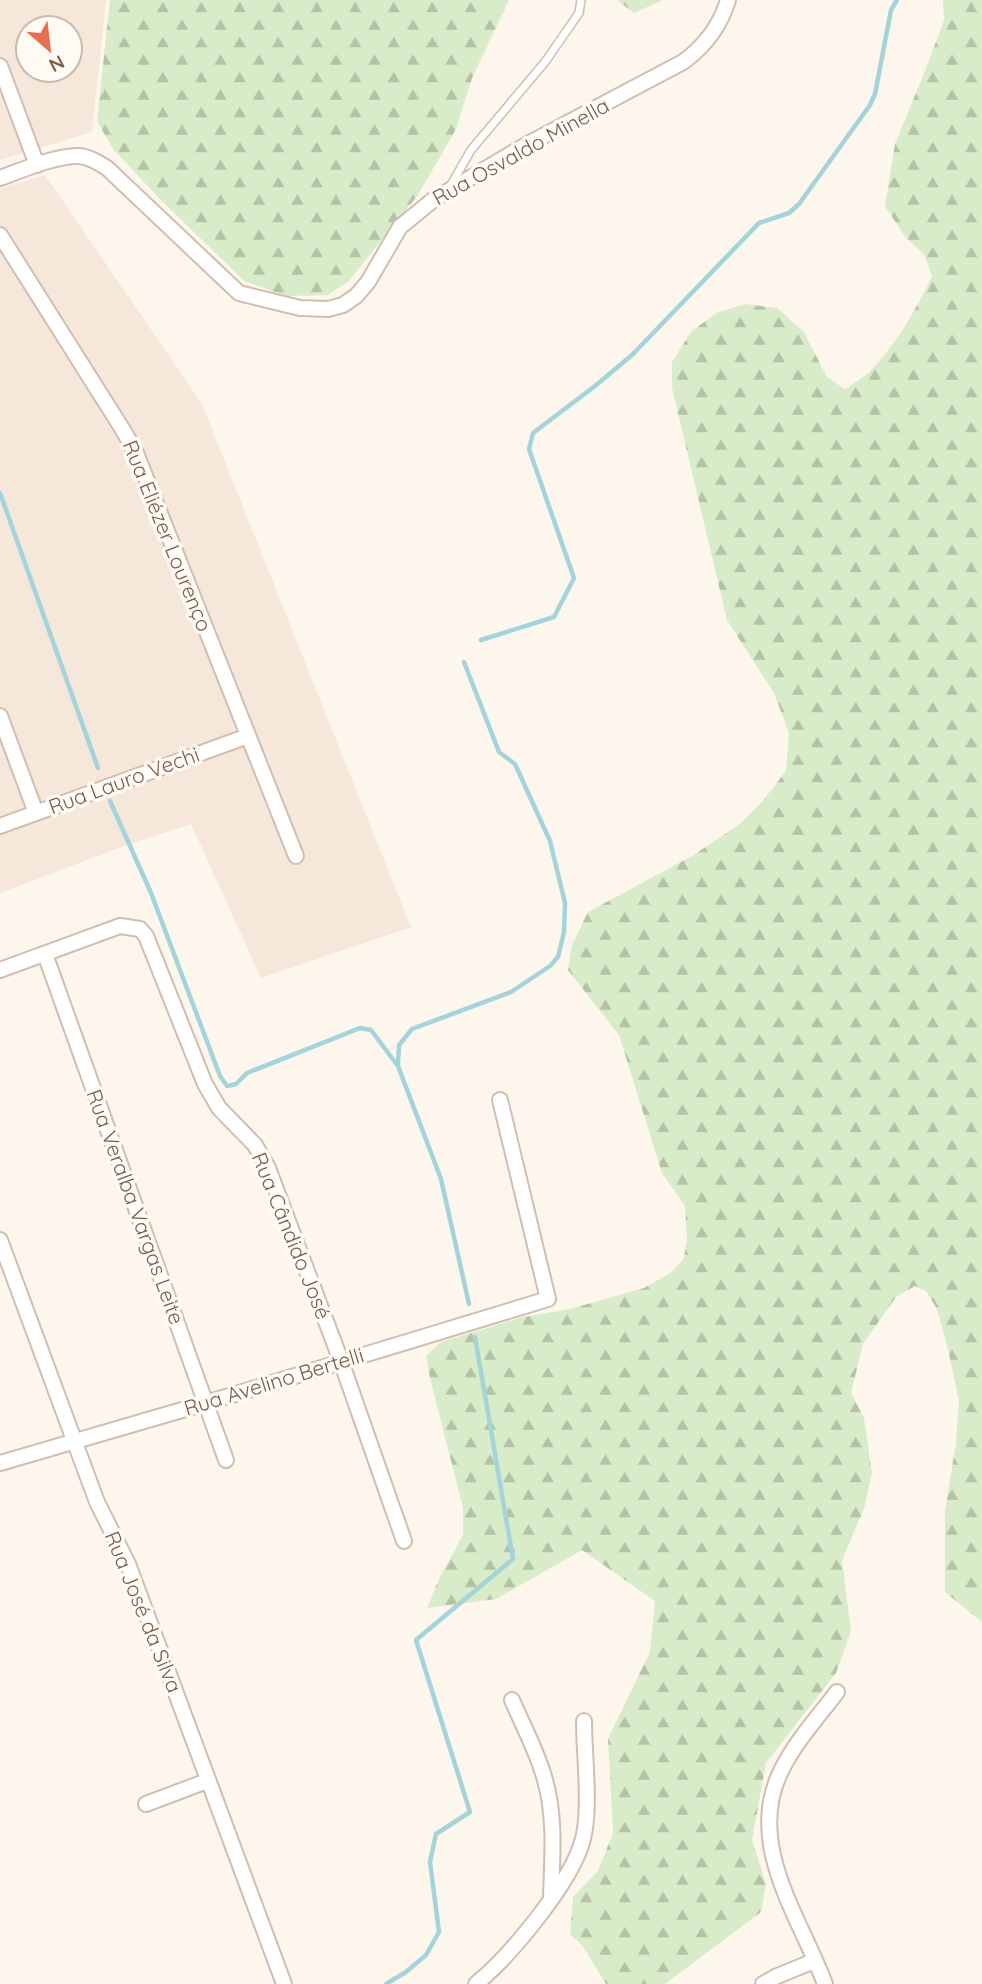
<svg xmlns="http://www.w3.org/2000/svg" width="982" height="1984" viewBox="0 0 982 1984" font-family="Quicksand,sans-serif">
<style>
.residential{fill:#f5e8da;fill-rule:evenodd}
.forest{fill:url(#forest-firs)}
.lines{fill:none;stroke-linecap:round;stroke-linejoin:round}
.stream{stroke:#a5d3da;stroke-width:4.5}
.service-casing{stroke:#d1beb0;stroke-width:10}
.minor-casing{stroke:#d1beb0;stroke-width:18}
.service{stroke:#fff;stroke-width:7}
.minor{stroke:#fff;stroke-width:14}
.labels{text-anchor:middle;stroke-width:7;stroke-linejoin:round;paint-order:stroke}
.street-label{font-size:21px;fill:#7a5c4d;stroke:#fffaf3}
</style>
<defs>
<pattern id="forest-firs" width="22" height="20" patternUnits="userSpaceOnUse" patternTransform="scale(1.75)"><rect width="22" height="20" fill="#d8ecc9"/><path d="M5 1l3.5 6h-7zM16 11l3.5 6h-7z" fill="#b4c2a5"/></pattern>
</defs>
<rect width="100%" height="100%" fill="#fdf6ec"/>
<path class="residential" d="M0 0H106L92 132 0 160ZM28 28H70V70H28Z
M45 175 202 404 411 927 261 978 191 824 127 845 0 893V189Z"/>
<path class="forest" d="M110 0H509L472 78 456 129 418 195 348 282 328 295 286 296 244 281 160 199 113 149 97 121Z
M617 0H663L634 13Z
M943 0H982V1622L945 1592V1511L956 1443 959 1401 948 1349 937 1309 926 1291 915 1286 896 1297 863 1344 851 1393 864 1418 872 1473 864 1509 842 1560 851 1631 836 1673 766 1763 752 1840 766 1884 761 1912 665 1984H606L582 1945 570 1934 573 1897 598 1871 613 1833 608 1739 650 1652 655 1601 582 1550 496 1599 427 1608 439 1579 463 1535V1508L430 1378 426 1356 441 1342 523 1317 570 1309 644 1288 672 1272 684 1258 687 1239 685 1206 662 1173 619 1035 568 970 572 945 588 912 692 856 740 824 762 802 786 771 789 733 774 693 727 620 672 388V362L691 332 716 313 745 304 777 308 804 332 827 377 845 389C854 383 865 377 872 369 896 345 918 306 932 276L924 254 906 238 885 206 895 144 925 71 944 20Z"/>
<g class="lines">
<path class="stream" d="M0 493 98 768
M481 640 554 617 574 578 529 449 533 433 595 386 632 355 759 223 789 213 799 204 870 105 875 94 891 10 897 0
M110 801 151 893 220 1076 227 1086 236 1084 247 1073 360 1028 371 1030 398 1066 441 1179 469 1304
M398 1064 399 1045 412 1029 511 992 550 966 558 957 564 932 565 903 550 841 515 764 499 752 464 662
M386 1984 406 1972 426 1955 439 1932 430 1862 436 1834 470 1812 416 1640 513 1559 475 1337"/>
<g class="service-casing">
<path id="service" d="M451 185 471 150 545 62 579 13 581 0"/>
</g>
<g class="minor-casing">
<path id="minor" d="M0 66 37 165
M0 178C22 170 52 157 76 156 86 155 98 162 107 168L239 293 300 308 328 309 343 305 356 296 368 282 400 227 433 200 526 145 683 62C705 46 720 27 728 0
M0 235 123 430 136 453 296 856
M0 716 36 813
M0 826 248 736
M45 954 226 1460
M0 970 120 926 140 929 146 936 205 1084 219 1108 255 1145 268 1168 341 1361 404 1541
M0 1240 97 1502 128 1564 284 1984
M0 1463 206 1403 548 1299 500 1100
M512 1700C523 1726 538 1753 545 1780 556 1818 552 1859 551 1898
M146 1804 207 1781
M476 1984C510 1956 572 1882 583 1839 591 1807 584 1755 584 1721
M763 1984 775 1977 814 1961
M825 1984C800 1917 745 1844 781 1771 795 1742 818 1717 837 1692"/>
</g>
<use href="#service" class="service"/>
<use href="#minor" class="minor"/>
</g>
<g class="labels">
<g class="street-label">
<text transform="translate(521 152) rotate(-29)" y="7">Rua Osvaldo Minella</text>
<text transform="translate(167 536) rotate(68)" y="7">Rua Eliézer Lourenço</text>
<text transform="translate(124 781) rotate(-20)" y="7">Rua Lauro Vechi</text>
<text transform="translate(135 1207) rotate(70)" y="7">Rua Veralba Vargas Leite</text>
<text transform="translate(291 1236) rotate(68)" y="7">Rua Cândido José</text>
<text transform="translate(274 1382) rotate(-17)" y="7">Rua Avelino Bertelli</text>
<text transform="translate(143 1612) rotate(68)" y="7">Rua José da Silva</text>
</g>
</g>
<g transform="translate(49 49) rotate(152)"><circle r="33" fill="#fffaf3" stroke="#cabbb1" stroke-width="2"/>
<path d="M0-5L12 26L0 18L-12 26Z" fill="#e76f51"/>
<text y="-10" font-size="19" font-weight="bold" text-anchor="middle" fill="#7a5c4d">N</text>
</g>
</svg>
